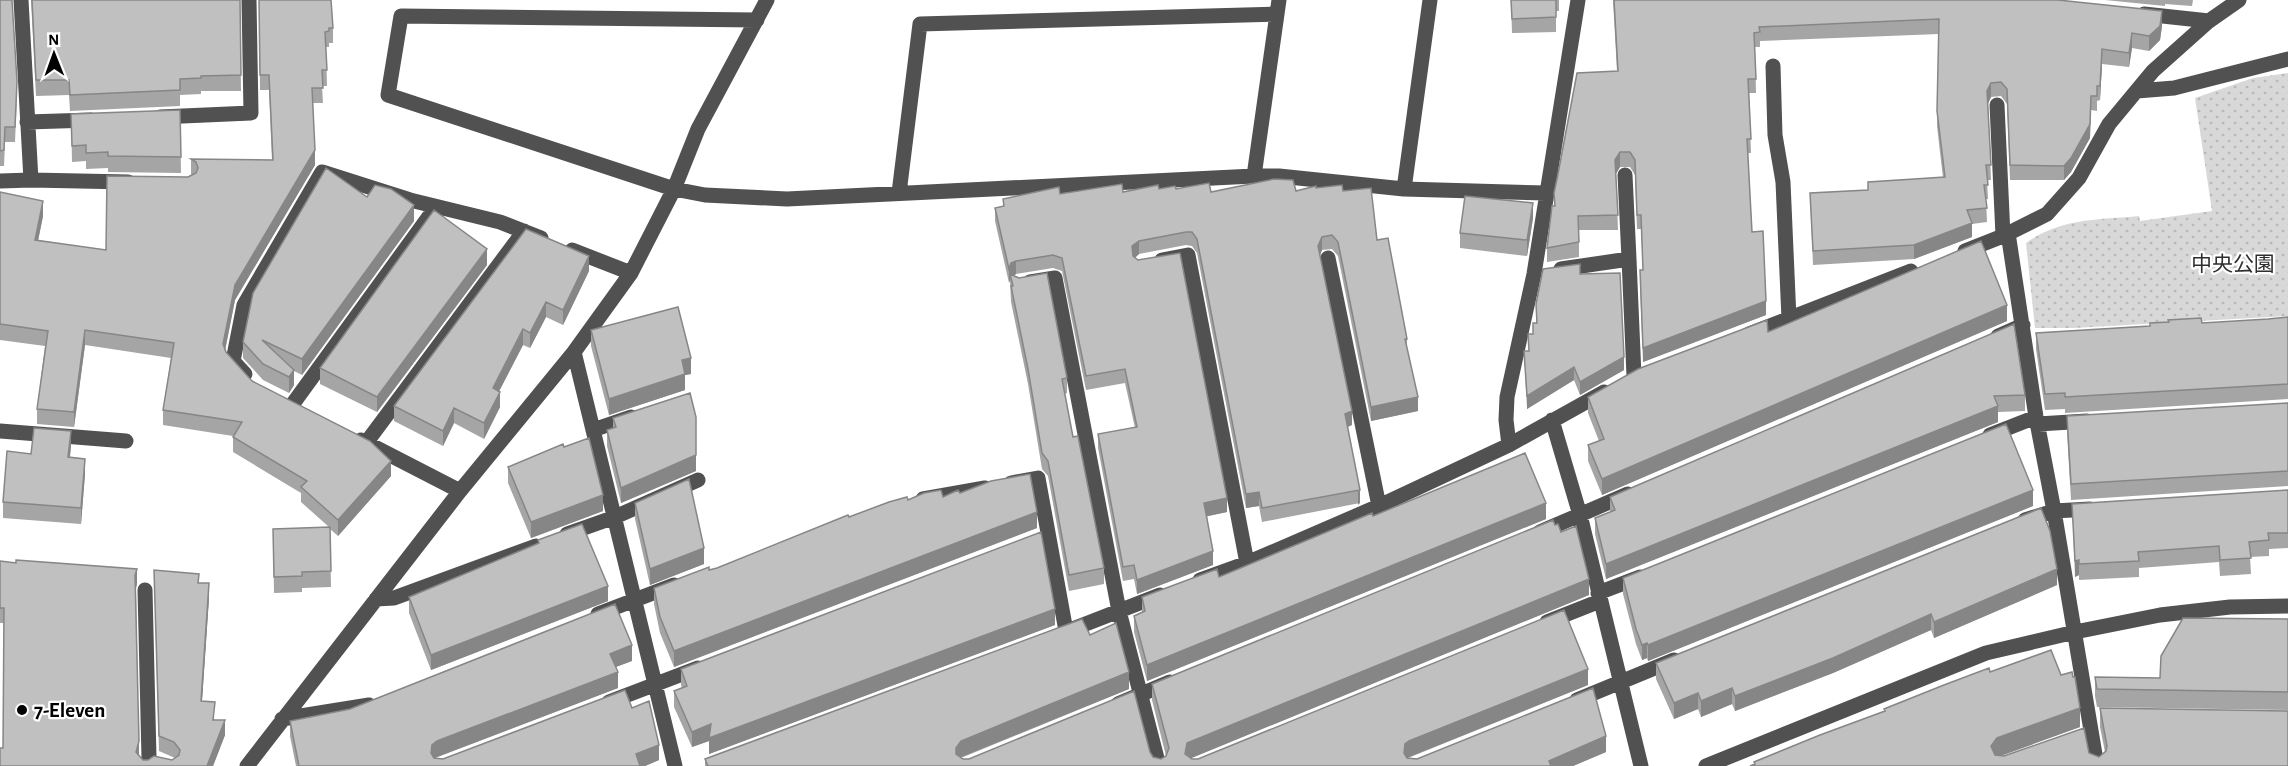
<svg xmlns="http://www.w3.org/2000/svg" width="2288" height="766" viewBox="0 0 2288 766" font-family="'Alegreya Sans','Noto Sans JP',sans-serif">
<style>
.park{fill:url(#park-dots)}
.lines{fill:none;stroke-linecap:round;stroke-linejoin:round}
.minor{stroke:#515151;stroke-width:15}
.wall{fill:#a5a5a5}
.shaded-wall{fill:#868686}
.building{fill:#c0c0c0;stroke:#868686;stroke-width:1.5}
.poi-dot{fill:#000;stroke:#fff;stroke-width:2}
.labels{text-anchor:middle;stroke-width:4.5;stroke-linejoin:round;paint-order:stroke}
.park-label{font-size:21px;fill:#2f2f2f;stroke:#fff}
.poi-label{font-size:21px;font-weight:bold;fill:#000;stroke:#fff;text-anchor:start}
</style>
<defs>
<pattern id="park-dots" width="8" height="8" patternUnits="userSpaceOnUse" patternTransform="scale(1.5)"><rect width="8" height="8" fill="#d8d8d8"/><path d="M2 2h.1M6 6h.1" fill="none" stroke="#b8b8b8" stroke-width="1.8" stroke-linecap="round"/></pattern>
</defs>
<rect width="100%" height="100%" fill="#fff"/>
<path class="park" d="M2288 73V316L2074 328H2035L2026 243C2061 218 2097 220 2139 216L2140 221 2212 211 2195 98 2253 78Z"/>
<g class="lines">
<path class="minor" d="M2144 14 2209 21
M757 20 401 16 388 95 674 189 705 195 787 199 1254 176H1279L1404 189 1546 193
M1773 66 1775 135 1783 182 1789 319
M2137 91 2174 88 2288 59
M1997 105 2003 236
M160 117 251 113 249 0
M27 122 91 120
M1625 175 1629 259
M1254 176 1279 0
M31 180 128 182
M0 181 31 180 21 0
M1404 189 1430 0
M899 193 920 24 1277 14
M2008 233 2036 417 2054 511 2097 766
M572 250 631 273
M1965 251 2003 236 2047 214 2079 178 2109 124 2153 71 2209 21 2239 0
M1328 258 1379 506
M1162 260 1188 255 1247 563
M1561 269 1629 259 1634 376
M1030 282 1055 278 1119 611 1159 766
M1749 334 1911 271
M1998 336 2023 325
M574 352 675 766
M245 374 233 361 244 305 322 172 410 200 500 222 541 238
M292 405 436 207
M1552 420 1580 515 1641 766
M2038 424 2087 421
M593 430 631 417
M0 431 126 441
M1990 435 2036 417
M361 440 460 491
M366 443 524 231
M1509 445 1506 420 1507 397 1534 274 1578 0
M1011 483 1038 478 1066 631
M923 499 985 488
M2025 520 2054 511 2090 509
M1540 532 1628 494
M567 534 615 517 698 480
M1200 580 1247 563 1379 506 1509 445 1604 392
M145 590 149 758 146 766
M1598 593 1640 577
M376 599 394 598 536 546
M598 614 674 585
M1547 622 1600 601
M1065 632 1160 595
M1577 700 1674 660
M609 702 698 668
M1118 704 1170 682
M282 719 369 705
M247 766 460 491 574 352 631 273 674 189 698 129 767 0
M1706 766 1986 653 2075 632 2160 615 2230 607 2288 606"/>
</g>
<path class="wall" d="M0 0 17 96 15 142H5L4 166H0Z
M31 0H240L241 91H201V94L180 95V106L70 111 69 95 36 96Z
M259 0 333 28V43H329V47H326L327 86H322L323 103H313L315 165 235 300 225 351 252 381 391 476 338 536 330 529 331 587 302 588V592L274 593 273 529 329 527 301 502V493L233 452V436L163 425V410L171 358 85 345 74 427 37 424V409L45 346 0 340V192L43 216 38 241 106 250 188 177 192 175 191 174V159L272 160 269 90H260Z
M1511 0H1559V11H1556V32L1512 33Z
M1613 0H2058L2162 26 2160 40 2149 51 2132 48 2129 67 2102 64 2100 100 2097 101V111L2091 110 2090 138 2071 172 2064 180H2010L2007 104 2001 96 1991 97 1988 104 1991 180H1987L1988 199H1986L1987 222 1972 224V237L1914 259 1813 265 1810 193 1868 190V182L1943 178 1937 126 1939 34 1760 41V47H1755L1756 93H1749L1751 153H1748L1752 232 1766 315 1643 362 1640 285V270H1643L1641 229H1637L1635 175 1630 167H1620L1616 174 1618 230H1579V257L1547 262V248L1554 206V193L1617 71Z
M2105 0H2193L2192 6 2165 4V6Z
M180 110 181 173 108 172V168L86 169V161L72 162 71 114Z
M1316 188 1343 191 1377 240 1407 339V348L1418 411 1371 421 1338 256 1332 249 1322 250 1320 255 1352 425 1347 427 1360 503 1262 522 1259 506 1246 508 1197 253 1192 246 1186 245 1139 254 1135 258 1227 512 1207 516 1213 565 1137 594 1134 579 1123 581 1098 448V434L1135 428 1125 383 1086 390 1062 271 1053 268 1016 274 1014 276 1067 378V393L1064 394 1073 437 1104 568V584L1069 591 1048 476 1042 469 1028 384 1011 302 1010 280 1009 283 995 221V208L1003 206V199L1060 194 1123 192 1159 189 1211 192 1296 191Z
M367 197 414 221 302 375 294 371V385L289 393 263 380 243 358V342Z
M1533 218 1527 256 1460 248V233Z
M487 265 377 412 320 384V368Z
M589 271 563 325 546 317 530 348 523 345 499 391 500 407 484 439 454 423 443 446 394 421V406Z
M1580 274 1624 370 1580 395 1574 380 1527 409 1524 351H1529L1528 334H1533L1536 323V304Z
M2288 317V399L2065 413V409L2045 410 2036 349V333L2150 326V323H2202L2268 319Z
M2007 321 1602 495 1588 461V445L1599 441 1588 413V397L1768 332Z
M2014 324 2025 395V411L1998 412V422L1606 579 1595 534V518L1610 512V497Z
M591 330 691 374 685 375V390L609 415 591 346Z
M2288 403V486L2071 500 2067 432V416Z
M613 418 696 471 621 503 607 446V430L613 428Z
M71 446 70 457 85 474 81 524 3 518V502L31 454Z
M508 467 603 511 531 538 508 483Z
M2288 490V548L2269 549V556L2250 557 2251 574 2220 576 2219 562 2139 568V577L2079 580V575L2075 577 2072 504Z
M960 493 1037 528 674 667 660 633 654 604V588L709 570 717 568 849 517 908 500 943 497Z
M635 503 704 564 650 585 635 519Z
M2033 506 1648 661 1647 658 1642 660 1636 644 1623 594V578Z
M1373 516 1546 519 1147 681 1134 632V616L1142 613V597L1219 577Z
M538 540 608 601 431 670 409 613V597L538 544Z
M0 561 137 584 136 589 139 756 143 760H172L175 758 159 751 154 570 199 583 209 598 202 701 225 735 213 766H0L3 748 4 623H0Z
M2057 585 1934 638 1931 630 1833 673 1735 711 1732 704 1701 717 1698 709 1674 719 1656 679V663Z
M1589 595 1190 758 1192 759H1198L1588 685 1408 758 1417 759 1606 752 1573 766H705V759L1090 635 1129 689 961 758 963 759 1150 752 1153 757 1161 759 1166 756 1152 700V684Z
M2288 619V710L2097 707 2095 696V677L2160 678Z
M1055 625 709 754V741L692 747 674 707V691L682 688 681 685V669Z
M632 661 616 667 618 688 435 758 443 759 632 708 659 760 645 766H296L290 736V721Z
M1990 672 2080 727 2001 756 2089 753 2099 757 2105 752 2100 727V708L2288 766 1754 764V762L1884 712V709Z"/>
<path class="shaded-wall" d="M2162 11V26L2160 40 2149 51V36Z
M2132 33V48L2129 67V53Z
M2102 49V64L2100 100V86Z
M1991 83V97L1987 105V91Z
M2091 96 2090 138 2071 172 2064 180V166Z
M315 150V165L235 300 223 360V344L235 285Z
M1620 152V167L1615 175V160Z
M43 201V216L35 255V240Z
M1533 203V218L1527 256V240Z
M414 205V221L302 375V359Z
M1972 223V237L1914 259V245Z
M1322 237V250L1318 260V246Z
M1139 241V254L1132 260V246Z
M487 249V265L377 412V397Z
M589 256V271L563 325V310Z
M1016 261V274L1011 277 1010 274V280L1009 283V269L1011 263Z
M1766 301V315L1643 362V348Z
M546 302V317L530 348V333Z
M2007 305V321L1602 495V479Z
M523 329V345L493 403V388Z
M85 330V345L74 427V412Z
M1624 357V370L1580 395V382Z
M691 358V374L685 375V390L609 415V399L682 360Z
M1574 367V380L1527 409V396Z
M294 370V385L289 393V377Z
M500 392V407L484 439V423Z
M1418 397V411L1371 421V407Z
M1998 406V422L1606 579V564Z
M454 408V423L443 446V431Z
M1352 411V425L1345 428V414Z
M71 431V446L68 473V457Z
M696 455V471L621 503V488Z
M85 459V474L81 524V508Z
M391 461V476L338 536V520Z
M1360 490V503L1358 505V491Z
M2033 490V506L1648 661V645Z
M1259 492V506L1246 508V494Z
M603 495V511L531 538V522Z
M1227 498V512L1204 517V503Z
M1546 503V519L1147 681V665Z
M1037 512V528L674 667V651Z
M704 548V564L650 585V569Z
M1213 551V565L1137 594V580Z
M2079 560V575L2075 577V561Z
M137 569V584L135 590V575Z
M2057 569V585L1934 638V622Z
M1589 579V595L1187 760 1185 754 1187 743Z
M209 583V598L201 716V701Z
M608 586V601L431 670V655Z
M1055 609V625L709 754V741L692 747V732L711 724Z
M1931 614V630L1833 673 1735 711V696Z
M1647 643V658L1642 660V645Z
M632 645V661L610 669V654Z
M1588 669V685L1409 757 1405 760 1404 753 1405 744 1409 741Z
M618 672V688L437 757 432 760 431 753 432 745 437 741Z
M1129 672V689L961 757 956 764V748L961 741Z
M1732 688V704L1701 717V701Z
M1698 693V709L1674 719V703Z
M2080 708V727L1997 757 1991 765V746L1997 738Z
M225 720V735L213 766H207Z
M1606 736V752L1573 766H1549V761Z
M139 741V756L136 752Z
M659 745V760L645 766H636V754Z"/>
<path class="building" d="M0 0H12L17 81 15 127H5L4 150 0 151Z
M32 0H240L241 75 201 76V78L180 79V90L70 95 69 80H36Z
M259 0H331L333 28H329V31L325 32 327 70H322L323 88H312L315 150 235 285 223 344 226 352 252 381 370 441 391 461 338 520 301 487 307 481 233 437 242 422 163 410 174 343 85 330 74 412 37 409 48 331 0 324V192L43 201 35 240 106 250 107 176 188 177 196 173 198 168 196 162 191 159 273 160 269 75H260Z
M1511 0H1556V17L1512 19Z
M1614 0H2058L2162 11 2160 26 2149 36 2132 33 2129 53 2102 49 2100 86H2097V96H2091L2090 124 2071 158 2064 166 2010 165 2007 89 2001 82 1991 83 1987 91 1991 165H1986L1988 185H1984L1987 208 1967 210 1972 223 1914 245 1813 251 1810 193 1868 190V182L1945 177 1937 111 1939 19 1759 27 1760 32 1754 33 1756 79H1748L1751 139H1747L1752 232 1763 231 1766 301 1643 348 1640 270H1643L1641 215H1637L1635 160 1630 152H1620L1615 160 1618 215 1578 216 1579 242 1547 248 1552 206H1555L1554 193 1558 174 1577 73 1618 71Z
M180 110 181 157 108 156V152L86 153V145L72 146 71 114Z
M326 168 367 197 375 185 391 189 414 205 302 359 262 340 294 370 289 377 263 364 243 342 253 293Z
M1274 179 1293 180 1296 191 1316 186V188L1342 185 1343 191 1371 188 1377 240 1388 238 1407 339H1405L1418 397 1371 407 1338 242 1332 235 1322 237 1318 246 1352 411 1345 414 1360 490 1262 508 1259 492 1246 494 1197 239 1192 232H1186L1139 241 1132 246 1133 256 1138 260 1180 253 1227 498 1204 503 1213 551 1137 580 1134 565 1123 567 1098 434 1137 427 1125 369 1086 376 1062 258 1053 255 1016 261 1011 263 1009 269 995 208 1004 206 1003 199 1059 187 1060 194 1122 184 1123 192 1158 185 1159 189 1175 186 1176 189 1209 183 1211 192Z
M1465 196 1533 203 1527 240 1460 233Z
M434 210 487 249 377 397 320 368Z
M526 229 589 256 563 310 546 302 530 333 523 329 493 388 500 392 484 423 454 408 443 431 394 406Z
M1981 241 2007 305 1602 479 1588 445 1604 439 1588 397 1638 369 1767 320 1768 332Z
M1580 264V274L1620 273 1624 357 1580 382 1574 367 1527 396 1524 351H1529L1528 334H1533V323H1537L1536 304 1543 269Z
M1047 273 1067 378 1062 379 1073 437 1078 436 1104 568 1069 575 1048 461 1042 453 1028 369 1011 286H1013L1010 274 1019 278Z
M678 307 691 358 682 360 685 374 609 399 591 330Z
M2288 317V384L2065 397V393L2045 394 2036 333 2150 326V323L2169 322 2168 320 2201 318 2202 323 2268 319Z
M2014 324 2025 395 1994 396 1998 406 1606 564 1595 518 1615 510 1610 497Z
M690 393 696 417V455L621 488 607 430 616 427 613 418Z
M2288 403V471L2071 484 2067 416Z
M2006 424 2033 490 1648 645 1647 643 1642 645 1636 629 1623 578Z
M34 428 71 431 68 457 85 459 81 508 3 502 7 451 31 454Z
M589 438 603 495 531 522 508 467 563 444 564 447Z
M1525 453 1546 503 1147 665 1134 616 1145 611 1142 597 1217 569 1219 577 1372 513 1373 516Z
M1030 474 1037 512 674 651 660 617 654 588 709 567V570L717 568 848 515 849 517 889 502 907 497 908 500 924 493 941 490 943 497 958 490 960 493 991 481Z
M689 479 704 548 650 569 635 503Z
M2288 490V533H2268L2269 540 2249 542 2251 558 2220 560 2219 546 2138 552 2139 561 2079 564V560L2075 561 2072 504Z
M2041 508 2050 531 2057 569 1934 622 1931 614 1833 658 1735 696 1732 688 1701 701 1698 693 1674 703 1656 663Z
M1553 520 1555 525 1558 524 1561 532 1576 526 1589 579 1187 743 1185 754 1192 759H1198L1564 610 1588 669 1409 741 1405 744 1404 753 1407 758 1417 759 1593 688 1606 736 1549 761 1551 766H708L705 759 1082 619 1090 635 1116 623 1129 672 961 741 956 748V754L963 759H969L1134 691 1150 752 1153 757 1161 759 1166 756 1169 748 1152 684Z
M582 524 608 586 431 655 409 597 539 543 538 540Z
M330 527 331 571 302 572V576L274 577 273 529Z
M1041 532 1055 609 709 738 711 724 692 732 674 691 687 686 681 669Z
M16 560 137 569 135 575 139 741 136 752 143 760H148L154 756 172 760 179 755 180 750 174 742 159 736 154 570 199 574 198 583H209L201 701 215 702 213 720H225L207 766H0V748H3L4 608H0V561L16 563Z
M615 604 632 645 610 654 618 672 437 741 432 745 431 753 434 758 443 759 625 690 632 708 649 701 659 745 636 754 640 766H299L290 721 350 709Z
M2183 618 2288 619V692L2097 689 2095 677 2160 678 2161 656Z
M2051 650 2061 675 2072 672 2073 677H2075L2080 708 1997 738 1991 746 1995 755 2004 756 2084 728 2089 753 2099 757 2106 751 2107 746 2100 708 2288 711V766H1750L1755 764 1754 762 1820 735 1885 711 1884 709 1944 685 1989 668 1990 672Z"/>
<circle class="poi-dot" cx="22" cy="710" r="6"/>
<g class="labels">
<g class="park-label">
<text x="2233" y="271">中央公園</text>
</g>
<g class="poi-label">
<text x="34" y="717">7-Eleven</text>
</g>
</g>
<g transform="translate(54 54) rotate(359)" stroke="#ffffff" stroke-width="4.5" paint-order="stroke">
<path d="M0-4.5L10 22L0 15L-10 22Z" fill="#000000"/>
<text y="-9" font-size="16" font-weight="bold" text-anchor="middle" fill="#000000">N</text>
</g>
</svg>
